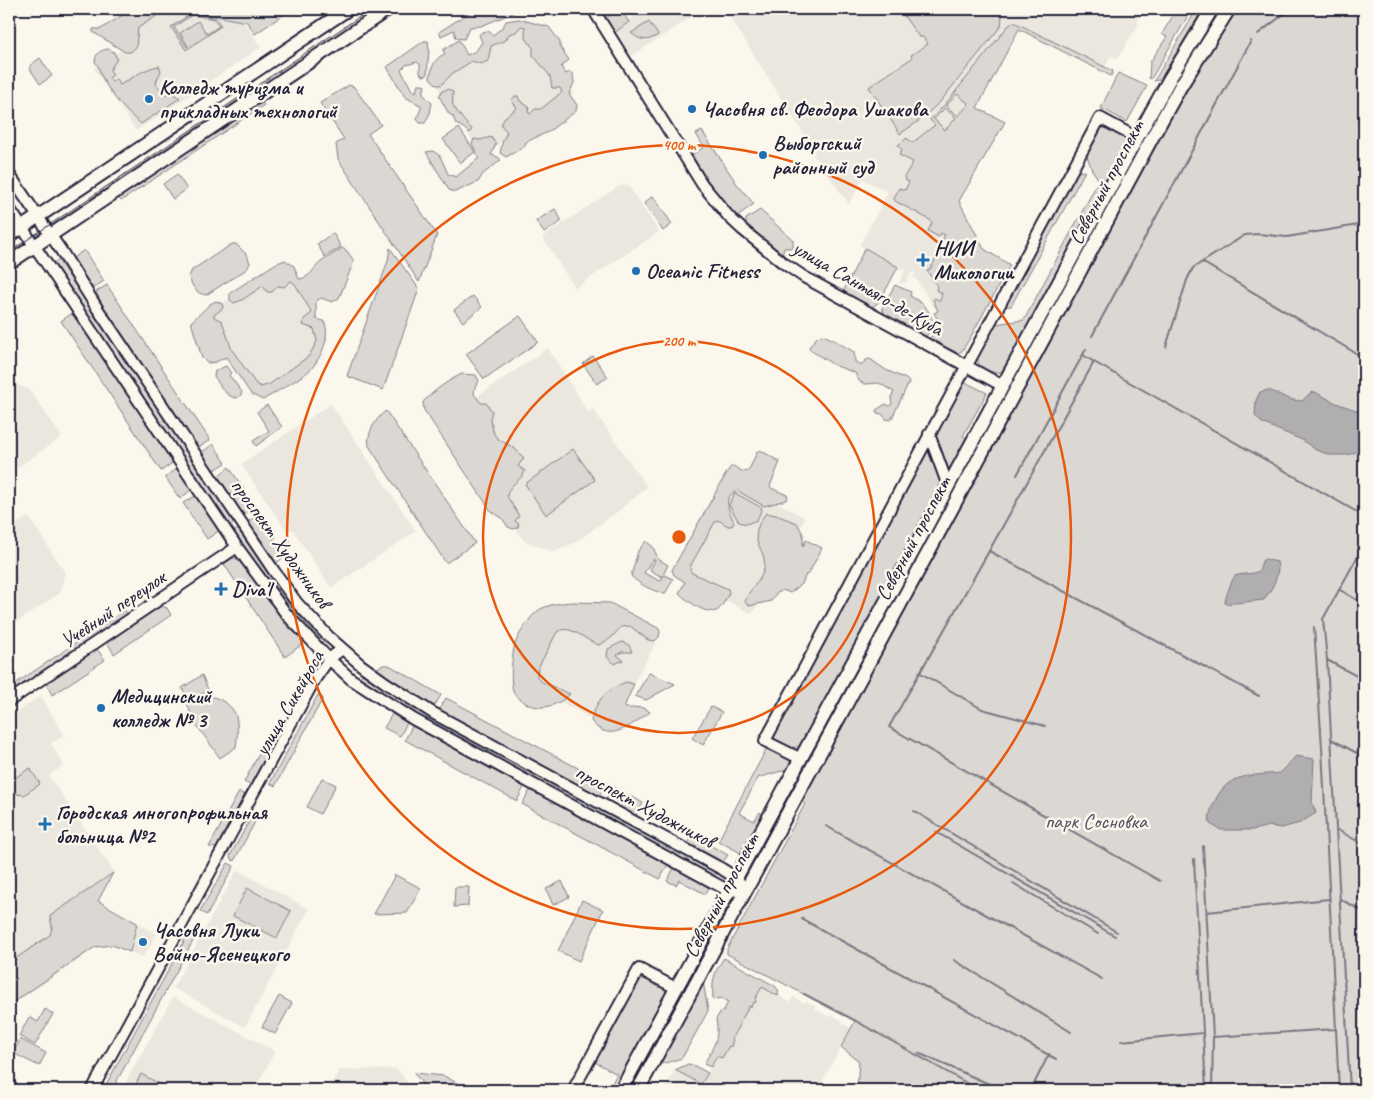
<svg xmlns="http://www.w3.org/2000/svg" width="1373" height="1099" viewBox="0 0 1373 1099" font-family="Caveat,sans-serif">
<style>
.built{fill:#ebe7df}
.green{fill:#dbd8d3;stroke:#7e7d87;fill-rule:evenodd}
.water{fill:#b1aeb0;stroke:#787681}
.lines{fill:none;stroke-linecap:round;stroke-linejoin:round}
.stream{stroke:#787681;stroke-width:2}
.minor-casing{stroke:#22223b;stroke-width:14}
.major-casing{stroke:#22223b;stroke-width:16}
.minor{stroke:#fbf7ec;stroke-width:10}
.major{stroke:#fbf7ec;stroke-width:12}
.tram{stroke:#22223b;stroke-width:1}
.ring{fill:none;stroke:#e8590c;stroke-width:2.5}
.poi-dot{fill:#1f6fb2;stroke:#fbf7ec;stroke-width:2}
.labels{text-anchor:middle;stroke-width:5;stroke-linejoin:round;paint-order:stroke}
.poi-label{font-size:21px;font-weight:bold;fill:#22223b;stroke:#fbf7ec;text-anchor:start}
.street-label{font-size:21px;fill:#22223b;stroke:#fbf7ec}
.park-label{font-size:21px;fill:#505061;stroke:#fbf7ec}
.centre{fill:#e8590c;stroke:#fbf7ec;stroke-width:2.5}
.ring-label{font-size:15px;text-anchor:middle;font-weight:bold;fill:#e8590c;stroke:#fbf7ec;stroke-width:5;stroke-linejoin:round;paint-order:stroke}
</style>
<rect width="100%" height="100%" fill="#fbf7ec"/>
<filter id="ink" filterUnits="userSpaceOnUse"><feTurbulence type="fractalNoise" baseFrequency=".02" numOctaves="2"/><feDisplacementMap in="SourceGraphic" scale="10" xChannelSelector="R" yChannelSelector="G"/><feConvolveMatrix kernelMatrix="1 2 1 2 8 2 1 2 1" color-interpolation-filters="sRGB"/></filter>
<g filter="url(#ink)">
<path class="built" d="M167 9H178L243 21 261 47 136 131 94 68 133 42 138 28Z
M632 9H704L630 57 613 31 637 15Z
M725 9H1138V25L1118 58 1110 56 1103 72 1019 29 977 108 1005 122 959 201 979 238 935 309 916 279 913 278 915 273 912 272 906 283 902 284 899 283 905 271 860 245 888 192 863 179 849 204 813 155 815 152Z
M524 20 573 94 482 155 433 80Z
M628 185 659 232 575 288 542 237 619 186Z
M285 264 322 325V344L314 364 262 398 200 317Z
M548 348 588 412 593 409 647 487 621 509 576 542 554 552 524 541 494 497 436 425Z
M9 382 29 389 62 437 9 473Z
M331 404 416 531 331 588 293 530H286L241 464Z
M725 473 805 518 784 560 752 614 671 571Z
M28 516 65 572 60 593 9 627V529Z
M597 608 656 642 621 707 593 720 512 675 546 611Z
M41 696 64 735 51 744 64 765 49 776 114 872 98 901 157 934 143 957 111 945 95 947 75 963 9 1006V717Z
M237 870 309 909 245 1027 173 988Z
M762 986 790 1002 793 997 805 1003 806 1001 816 1006 815 1009 830 1017 832 1015 843 1021 842 1023 851 1028 818 1090H764L750 1083 745 1090H664L675 1070 702 1083 717 1055 731 1043V1038L749 1006 755 1000Z
M173 997 275 1051 255 1090H121Z
M397 1069 413 1090H328L339 1070Z"/>
<path class="green" d="M132 9H167L138 28 136 47 131 52H125L93 32V29H101Z
M178 9H292L255 34 247 22Z
M475 9H515V12L481 26 470 27 464 39 456 38 454 30 441 36 439 32Z
M620 9 629 22 614 33 604 19Z
M899 9H991L1002 16 1001 26 940 102 920 120 900 134 869 87 912 58 911 55 928 44 923 37H919Z
M1165 9H1178L1189 14 1151 79 1149 78 1150 62 1167 37 1162 34 1174 14Z
M1197 9 1200 11 1198 19 1163 79 1154 81Z
M1237 9H1364V1090H857L859 1061 841 1047 855 1021 735 958 727 954V949L805 804 801 801C889 639 976 476 1065 313 1120 211 1174 107 1237 9Z
M192 13 216 18 221 26 186 50 171 27ZM192 15 214 19 219 26 207 34 198 21 180 33 188 46 187 47 174 27Z
M519 19 549 27 560 42V47L569 60 561 67 566 74 569 72 573 74 574 83 569 94 577 105 576 111 548 132 526 142 524 147 506 157 500 153 503 140 507 132 501 125 505 117 517 108 511 100 515 96H518L520 101 529 107 528 112 530 114 535 109H541L562 92 560 88H552L550 76 533 55V48L525 37V27L521 26 516 32 509 34 506 40 491 46 488 61 481 64 472 61 453 73 441 85H437L430 78C431 68 435 57 445 54L443 50 459 40 467 55 476 51 482 42 479 35 482 32 488 31 493 35 503 27 506 21Z
M649 22 658 35C647 42 641 41 631 33Z
M1014 22 1113 71 1111 76 1019 29 977 108 1005 122 959 201 984 249 1010 265 970 338 962 351 958 353 930 339 939 322 934 313 938 311 933 300 935 298 940 301 942 293 936 290 937 286 927 271 930 269 940 251 942 252 945 247 941 242 945 235 941 233 939 237 928 231 932 223 930 220 895 201 894 198 899 188 905 190 909 182 905 180 904 177 913 162 899 155 902 150 898 145 907 138 912 143 935 125 930 120 948 101 1008 26ZM957 94 969 104 958 116 946 106ZM945 108 956 118 945 130 934 119Z
M424 41H428L429 49 427 75 423 76 420 73V64L417 62 406 65 401 70 412 90 416 92 418 84H422L425 86 423 94 432 103 430 113 425 123H420L417 118 422 106 405 97 387 67Z
M108 49 114 52 117 59 110 70 113 75 109 78 112 82 116 79 120 85C132 78 145 68 159 66L161 71 157 79 156 84 165 94H173L180 98 141 124C126 112 110 94 102 77 99 71 100 67 95 62 96 53 99 51 108 49Z
M40 58 52 76 40 84 30 69 32 64Z
M1118 73 1147 86 1127 122 1101 108Z
M349 85 354 87 381 125 368 134 437 235 419 282 338 159 336 144 344 139 320 103Z
M448 89 453 92C453 96 452 102 453 105 454 108 469 128 472 129L470 133C465 130 462 126 456 124L453 116 449 114 439 96 442 91Z
M261 100 264 105 121 201 119 198 127 190Z
M1105 127 1112 128 1127 138 1128 142 1004 370C995 376 987 370 979 365L977 357 995 324 1024 320 1099 180 1092 170 1086 153 1098 130Z
M459 128 475 152 460 163 443 139Z
M702 131 737 184 754 204 737 216C718 198 705 177 692 155L704 147 696 134Z
M491 137 496 144 491 155 498 157 501 160 483 174 478 182 455 192 449 190 426 152 433 151 440 156 448 174 456 177 479 158 472 144 474 139 480 140Z
M1085 171 1011 306 1004 307 1077 172Z
M177 174 187 189 173 199 163 184Z
M653 196 672 224 663 231 644 203Z
M555 209 562 221 544 233 536 221Z
M760 210 793 240V248H784L782 256 747 228 749 226 746 224V219Z
M1096 229 924 548 923 545 1092 231Z
M333 233 341 247 325 257 317 244Z
M232 244H236L247 255 250 263 247 269 206 295C196 294 192 286 189 277L192 270Z
M342 248 347 251 354 261 339 298 332 302 321 298 316 301V319L324 321C331 337 322 355 312 368 305 376 274 393 263 400L251 394 226 357 216 362 207 363 202 358 191 322 210 304 216 301 222 304 223 308 214 315V317L222 321 232 350 256 384 261 387 270 384 309 356 317 341 314 329 303 325 304 319 312 313 295 284 291 281 284 287 278 286 272 292H267L263 286 242 300 234 303 230 300V293L275 264 285 260 294 266 299 279C311 278 313 268 321 262 328 257 335 253 342 248Z
M390 248 419 289 383 390 347 376 388 261Z
M865 248 898 267 880 301 871 308 845 293 844 290Z
M84 250 104 281 93 288 73 258Z
M58 260 235 523 230 526 53 263Z
M107 285 210 440 197 448 106 312 96 292Z
M895 285 911 292 910 296C922 302 931 310 933 324L926 337 885 315 882 308Z
M473 296 482 307 463 322 454 310Z
M71 314 80 321 174 462 161 471 61 321Z
M520 316 538 342 484 379 466 354Z
M823 335 834 340 854 352 855 362 861 365 866 360 870 359 886 370 906 379 909 382 891 420 886 419 882 414 877 413 876 410 886 404 889 406 892 404 891 397 894 392 879 383 865 384 859 381 855 373 834 365 810 350 809 347 817 337Z
M593 356 608 377 597 384 583 364Z
M226 366 231 373 229 375 242 392 241 395 237 398C225 397 220 385 214 376L215 371Z
M462 374 476 375 479 381 475 387 474 394 481 403H486L492 411 490 419 494 434 498 439 514 448 524 458 518 466 525 471C521 482 509 483 507 496L519 516 515 521 519 524 517 528 513 529 508 527 502 518 491 511 424 410 423 402C435 390 447 381 462 374Z
M963 381 987 393 963 436 967 439 950 470H947L936 436 937 430Z
M267 405 282 427 256 446 253 441 269 431 257 412Z
M386 411 475 543 446 563 369 446C366 434 376 418 386 411Z
M213 444 226 463 213 471 201 453Z
M573 449 595 480 546 515 525 484Z
M928 449 930 451C935 463 942 476 939 489L802 744C794 752 779 745 773 736L774 732 925 450Z
M760 450 780 462 770 486 771 488 787 495 788 497 786 500 764 506 738 491C721 495 729 512 734 522L732 526H728L718 520 715 522 691 565 690 570 692 573 728 589 729 593C726 598 723 606 718 610 708 617 686 600 679 593L685 582 674 575 672 570 729 469 732 466C738 467 743 475 749 470L757 452Z
M229 467 256 507 243 516 217 477Z
M178 468 192 489 180 499 165 477Z
M735 493 762 508 757 520 746 524 739 522 729 505Z
M197 495 220 530 207 539 183 503Z
M766 513 776 515 797 523 803 534V546L806 540 822 548 808 575 806 574 802 584 790 593 783 590 776 594 771 601 749 606 745 602C748 590 760 582 763 572 771 546 742 545 766 513Z
M260 514 276 537 273 539 284 557 275 564 247 522Z
M238 529C264 568 290 604 322 637L320 639C288 606 261 569 234 532Z
M646 541 653 547 658 559 668 565 662 577 650 570 655 560H652L644 573 660 581 665 575 673 579 665 594C653 591 640 585 631 576L638 551Z
M233 558 238 559 242 563 287 626 305 642 285 657 224 564Z
M572 602 610 603 658 628 660 631 659 637 655 641 648 640 630 626 621 627 611 638 599 645C585 641 571 623 557 632L538 668 537 677 542 682 570 694C555 708 535 713 519 698 519 698 514 694 514 693 509 684 512 654 515 644 518 635 531 615 539 610 549 604 561 603 572 602Z
M161 606 167 608 171 615 114 654 107 642Z
M125 610 127 614 9 694V688Z
M622 642 629 645 632 652H622L617 655 623 660 615 664 607 657 608 649Z
M97 649 105 660 52 695 47 685 50 680Z
M867 653 756 862 752 860 863 654Z
M383 665H389L441 695 434 707 375 669Z
M649 673 675 684 646 700 635 696Z
M362 674 418 710 717 872 714 877 416 715 359 678Z
M202 675 209 692 188 697 182 688Z
M626 682 634 684 624 707C635 711 639 703 650 712 631 725 609 745 591 721 596 700 606 690 626 682Z
M202 695C218 696 236 705 237 722 238 730 237 739 236 747L220 758 193 720 186 700Z
M318 695 323 698 275 786 270 783Z
M446 698 608 784 599 796 439 710Z
M711 707 722 712 703 745 692 738Z
M392 714 407 723 400 736 384 728Z
M412 726 524 787 517 801 405 740Z
M269 735 277 740 252 786 244 782Z
M768 746 791 756 792 761 788 769 758 778 739 813 754 821 760 812 763 816 743 854 718 841Z
M30 768 40 784 24 795 17 794 9 782Z
M322 778 336 785 320 814 307 807Z
M613 787 643 803 636 816 606 800Z
M530 790 668 865 660 879 522 804Z
M239 792 247 796 218 848 209 847Z
M251 818 256 820 234 861 231 859 230 856Z
M693 836 728 855 723 862 688 843Z
M228 863 234 866 207 915 200 911Z
M674 868 709 887 705 894 679 880 676 885 667 881Z
M113 873 98 901 137 923 130 952 112 945 95 947 9 1005V961L15 959 50 935 52 927 50 916Z
M395 875 421 888 407 913 374 914Z
M562 881 569 897 553 905 546 889Z
M455 887H469L468 906 454 907Z
M247 888 291 911 277 938 233 916Z
M582 900 603 910 579 961 558 951Z
M724 912 727 913 633 1090H629Z
M187 936 194 939 112 1090H103Z
M724 958 775 986 779 991 778 996 762 987 755 999 756 1001 755 1003 753 1002 751 1007 749 1006 732 1038 733 1039 731 1047 729 1046 722 1058 717 1056 711 1067 704 1064C713 1047 720 1039 716 1019L721 1011 723 1012 728 1002 721 998 713 1000C712 982 713 973 724 958Z
M646 978 665 988 667 994 615 1090H608L617 1074 595 1062 640 980Z
M703 981 708 1011 682 1058 662 1064 660 1061Z
M279 996 292 1003 275 1034 262 1027Z
M45 1009 53 1014 35 1045 19 1036 29 1017 38 1022Z
M20 1039 46 1053 39 1066 13 1053Z
M688 1064 693 1065 708 1073 701 1084 675 1070Z
M414 1073 444 1076 459 1084 460 1087 458 1090H427Z
M141 1074 171 1090H133Z"/>
<path class="water" d="M1268 390C1280 394 1289 401 1302 401L1310 393 1315 392 1336 403 1364 413V439L1359 450 1354 453 1347 455H1330L1316 450 1302 440 1262 423 1255 416 1256 400 1260 392Z
M1265 559 1277 562C1281 575 1271 590 1264 600L1226 604 1225 602C1226 596 1231 581 1235 576 1243 573 1251 575 1259 571L1262 561Z
M1296 756 1314 759 1312 802 1316 813 1300 823 1281 828 1269 826 1253 830H1221L1210 824C1208 816 1211 809 1215 801 1228 772 1252 776 1280 773Z"/>
<g class="lines">
<path class="stream" d="M1258 34 1284 14 1297 9
M1202 262 1364 358
M1092 336 1251 41
M1166 347 1187 280 1193 268 1245 235 1258 234 1287 237 1364 224
M1083 355 1094 362 989 551 889 727 1160 881
M1094 362 1364 516
M1017 475 1086 349
M989 551 1259 696
M1340 590 1364 604
M1314 627 1322 748 1339 1090
M1327 660 1364 680
M919 672 982 709 1045 726
M1331 739 1364 757
M914 811 1117 932
M826 826 1102 979
M1336 829 1364 845
M936 832 1115 936
M1203 846 1213 1037 1212 1090
M1194 859 1206 1090
M1013 883 1098 934
M1340 899 1364 912
M1207 912 1329 899
M802 919 1056 1059
M954 960 1071 1032
M804 994 856 1021 979 1090
M1213 1037 1335 1029
M1121 1041 1203 1033
M918 1053 1003 1090
M1033 1086 1049 1054
M1350 1090 1327 660 1323 619 1364 545"/>
<g class="minor-casing">
<path id="minor" d="M593 9 702 184 729 217 743 230 782 262 804 277 1003 386
M9 174 62 252 97 308 274 571 297 603 329 637 361 665 386 683 433 713 722 869 736 878 746 890
M9 208 237 547 287 615 329 659 351 679 413 719 729 891 746 890
M929 434 948 486
M9 701 237 547
M801 759 765 741 1100 118 1137 138
M92 1090 315 679 329 659 342 649
M573 1090 639 969 676 988"/>
</g>
<g class="major-casing">
<path id="major" d="M9 236 348 9
M9 263 388 9
M621 1090 1137 138 1170 78 1212 9
M638 1090 1153 136 1180 87 1229 9"/>
</g>
<use href="#minor" class="minor"/>
<use href="#major" class="major"/>
<path class="tram" d="M9 252 371 9"/>
</g>
</g>
<g class="ring">
<circle cx="679" cy="537" r="196"/>
<circle cx="679" cy="537" r="392"/>
</g>
<g class="poi-dot">
<circle cx="149" cy="99" r="5"/>
<circle cx="692" cy="109" r="5"/>
<circle cx="763" cy="155" r="5"/>
<path d="M920.5 252.5h5v5h5v5h-5v5h-5v-5h-5v-5h5z"/>
<circle cx="636" cy="271" r="5"/>
<path d="M218.5 581.5h5v5h5v5h-5v5h-5v-5h-5v-5h5z"/>
<circle cx="101" cy="708" r="5"/>
<path d="M42.5 816.5h5v5h5v5h-5v5h-5v-5h-5v-5h5z"/>
<circle cx="143" cy="942" r="5"/>
</g>
<g class="labels">
<g class="poi-label">
<text x="159" y="94">Колледж туризма и<tspan x="159" dy="24">прикладных технологий</tspan></text>
<text x="702" y="116">Часовня св. Феодора Ушакова</text>
<text x="773" y="150">Выборгский<tspan x="773" dy="24">районный суд</tspan></text>
<text x="934" y="255">НИИ<tspan x="934" dy="24">Микологии</tspan></text>
<text x="646" y="278">Oceanic Fitness</text>
<text x="232" y="596">Diva'l</text>
<text x="111" y="703">Медицинский<tspan x="111" dy="24">колледж № 3</tspan></text>
<text x="56" y="819">Городская многопрофильная<tspan x="56" dy="24">больница №2</tspan></text>
<text x="153" y="937">Часовня Луки<tspan x="153" dy="24">Войно-Ясенецкого</tspan></text>
</g>
<g class="street-label">
<text transform="translate(1106 182) rotate(-62)" y="7">Северный проспект</text>
<text transform="translate(868 288) rotate(30)" y="7">улица Сантьяго-де-Куба</text>
<text transform="translate(913 538) rotate(-62)" y="7">Северный проспект</text>
<text transform="translate(281 543) rotate(54)" y="7">проспект Художников</text>
<text transform="translate(113 609) rotate(-34)" y="7">Учебный переулок</text>
<text transform="translate(289 703) rotate(-60)" y="7">улица Сикейроса</text>
<text transform="translate(645 806) rotate(28)" y="7">проспект Художников</text>
<text transform="translate(721 895) rotate(-62)" y="7">Северный проспект</text>
</g>
<g class="park-label">
<text x="1096" y="828">парк Сосновка</text>
</g>
</g>
<circle cx="679" cy="537" r="8" class="centre"/>
<g class="ring-label">
<text x="679" y="150">400 m</text>
<text x="679" y="346">200 m</text>
</g>
<rect width="1373" height="1099" fill="none" stroke="#fbf7ec" stroke-width="30"/>
<rect x="15" y="15" width="1343" height="1069" fill="none" stroke="#22223b" stroke-width="2" filter="url(#ink)"/>
</svg>
